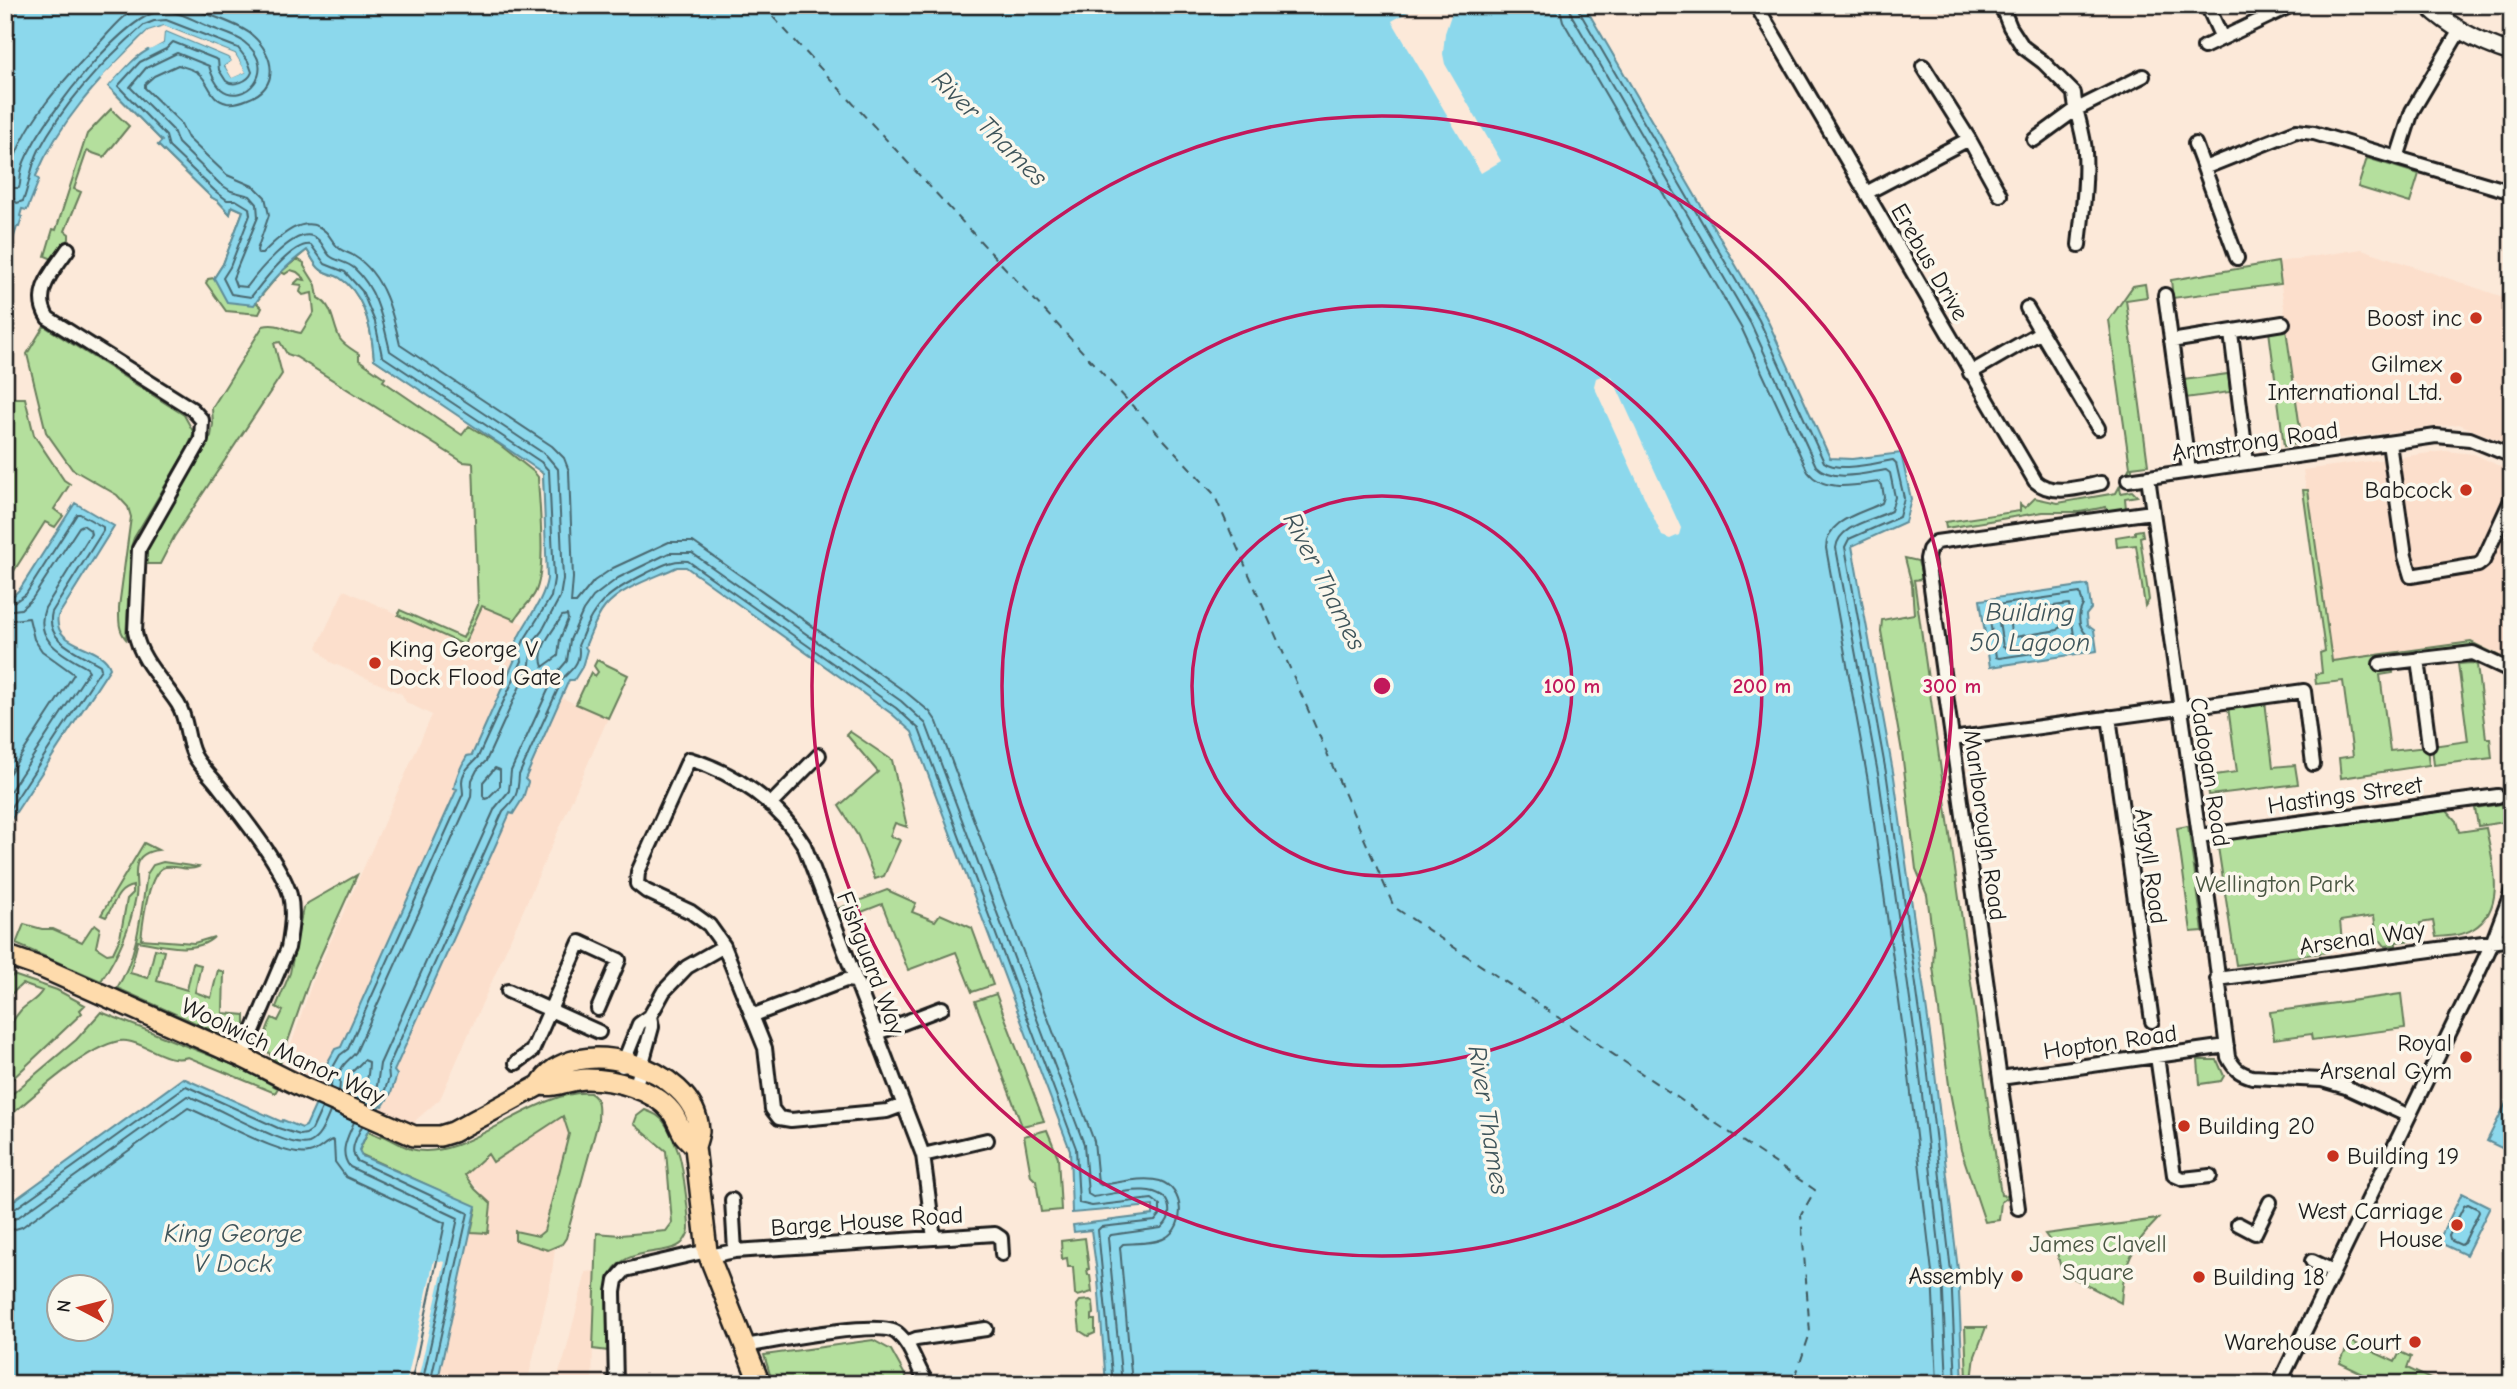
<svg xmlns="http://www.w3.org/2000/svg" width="2517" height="1389" viewBox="0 0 2517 1389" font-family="'Comic Neue',sans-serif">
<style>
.built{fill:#fcdfcc}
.green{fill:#b4df9d;stroke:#687e5c;stroke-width:2;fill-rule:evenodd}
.water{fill:#8cd8ec;stroke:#5f8d99;stroke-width:2;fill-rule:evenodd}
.pier{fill:#fce9d9}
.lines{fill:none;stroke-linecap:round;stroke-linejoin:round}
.shore{stroke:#49676f;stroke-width:2}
.ferry{stroke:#3e545a;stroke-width:2;stroke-dasharray:9 7;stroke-linecap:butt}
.minor-casing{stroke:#1c1c1c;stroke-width:18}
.tertiary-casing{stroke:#1c1c1c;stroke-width:21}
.trunk-casing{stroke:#1c1c1c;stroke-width:24}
.minor{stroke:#fbf7ec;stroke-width:12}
.tertiary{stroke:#fbf7ec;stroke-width:16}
.trunk{stroke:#fedbac;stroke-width:19}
.ring{fill:none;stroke:#c2185b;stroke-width:3.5}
.poi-dot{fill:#c8321e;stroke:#fbf7ec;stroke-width:2.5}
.labels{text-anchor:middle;stroke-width:7;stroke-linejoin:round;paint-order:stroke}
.street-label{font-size:24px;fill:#1c1c1c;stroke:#fbf7ec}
.poi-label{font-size:24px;fill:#1c1c1c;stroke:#fbf7ec;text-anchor:end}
.park-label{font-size:24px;fill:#4a5643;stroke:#fbf7ec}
.water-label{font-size:26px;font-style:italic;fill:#3e545a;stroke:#fbf7ec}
.centre{fill:#c2185b;stroke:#fbf7ec;stroke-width:3.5}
.ring-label{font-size:21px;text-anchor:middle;font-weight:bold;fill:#c2185b;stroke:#fbf7ec;stroke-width:7;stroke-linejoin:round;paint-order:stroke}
</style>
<rect width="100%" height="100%" fill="#fce9d9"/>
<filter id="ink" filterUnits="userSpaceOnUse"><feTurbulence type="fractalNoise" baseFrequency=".0143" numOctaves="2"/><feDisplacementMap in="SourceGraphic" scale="14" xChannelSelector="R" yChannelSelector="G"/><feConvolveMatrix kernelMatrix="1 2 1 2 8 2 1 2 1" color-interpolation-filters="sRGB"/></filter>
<g filter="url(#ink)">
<path class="built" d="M2362 249 2512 300V446L2459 424 2302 443 2278 262Z
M2445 451 2474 454 2512 472V662L2471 642 2331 661 2303 470Z
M344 590 464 644 482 606 526 625 514 645 512 655 516 657 472 755H469L457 774 454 787 457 789 341 1048 335 1049 325 1067 323 1079 326 1081 325 1084 290 1068 291 1065 288 1061V1054L312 983 432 715 406 702 402 694 330 662 317 647Z
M562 698 608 718 440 1099 416 1120 414 1125 410 1123 378 1108 391 1093 397 1075 394 1072 510 813H513L523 798 528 782 525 780Z
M563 1115 569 1134 544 1231 538 1236 515 1231 548 1250 555 1248 551 1280 527 1384H437L471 1232H488L480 1191 465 1175 489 1154 493 1162Z
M595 1271 592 1384H554L564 1359 586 1272Z"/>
<path class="green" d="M108 86 547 291 545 508 543 474 538 468 374 359C372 333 365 294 340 278 334 274 325 274 320 269 315 265 311 256 307 250L283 270 297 259 304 263V266L316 285 318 298C334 306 332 324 340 339 344 345 353 350 359 354V360L385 378 383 381 462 435 469 426 500 445 534 472 538 477C539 505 547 569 535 593 530 603 520 610 515 620L482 606 464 645 398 615 400 610 463 638 478 605 473 463 463 462 296 357 287 354 280 342 274 343 282 374 174 537 160 564H145L146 552 151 541 211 436 213 424 212 408 263 326C279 322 287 331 301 333L314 312 312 293 303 295 300 292 302 285 294 284 299 279 305 280 304 278 297 272 291 270 285 274 281 272 256 302 262 308 259 314 226 311 206 283 208 279 214 278 223 264 243 211 232 206 230 214 218 201 211 197 158 145 162 141Z
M111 109 129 126 104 157 87 151 74 189 81 192 65 231 69 234V239L55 260 45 256 53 229 56 230 87 134Z
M2367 158 2419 174 2410 203 2358 187Z
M2278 262 2281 284 2173 298 2171 280Z
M2145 284 2147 297 2126 300 2148 465 2132 467V473H2128L2120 487 2121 493 2132 491 2137 496 2125 498 2126 509 2107 512 2106 507 2080 512H2043L1946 528 1945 522 2020 511V504L2025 508 2035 498 2058 503 2116 493 2130 467 2109 320 2133 286Z
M44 326 184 415 194 433 187 449 134 538 131 547 126 639C118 630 119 619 119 607L131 517 128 507 117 495 72 469 46 432 27 354Z
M2286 329 2302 443 2284 446 2269 331Z
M2228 374 2230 392 2186 398 2183 380Z
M5 394 13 398H25L34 435 64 480 70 484 54 509 63 516 55 527 45 522 5 585Z
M2303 490H2308L2332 661 2471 642 2512 662V665L2472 647 2392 666 2393 673 2380 675 2390 751 2427 747 2429 765 2341 778 2339 758 2353 756 2343 681 2316 684 2315 674 2322 673 2320 653 2325 651Z
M2142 530 2143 536 2140 537 2149 600 2145 606 2136 545 2117 547 2116 537 2135 534V531Z
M1905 558 1918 561 1923 579 1914 580 2001 1195 2010 1196 2001 1202 1999 1220 1985 1222 1961 1150 1950 1092 1933 967 1934 946 1927 895 1916 869 1902 752 1881 631 1882 620 1914 614 1912 585Z
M597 660 628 675 608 718 576 704 591 672 595 676 598 672 594 666Z
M2472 663 2477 665 2486 738H2490L2492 758 2434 765 2432 746 2468 741 2458 664Z
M2265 701 2273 767 2295 765 2298 784 2209 795 2207 776 2237 772 2228 707Z
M849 731 892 760 907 827 895 823 890 836 900 840 884 876 875 879 858 836 839 806 878 772 846 734Z
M2502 804 2505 822 2478 826 2475 808Z
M2447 811 2456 821 2459 832 2486 828C2492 860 2508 908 2473 929 2462 936 2448 936 2436 937L2433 921 2420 923 2422 939 2396 942V945L2385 946 2381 941 2339 947 2338 943 2328 944V952L2236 965 2218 847 2227 839ZM2374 916 2377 937 2342 942 2340 921Z
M2188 826 2203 931 2191 932 2177 828Z
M144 843 158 850C149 851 140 855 137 864 134 874 138 886 136 896 130 929 119 953 101 981L16 944 24 924 42 929H53L82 942 92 927 96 925 100 928 96 947 107 954 113 953 120 938 127 899 133 893V886C116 889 114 906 106 917L101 915Z
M163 862 198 867C187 872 177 865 165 867 148 871 143 923 141 939L194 943 214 937C196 955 160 945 138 941L130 973 148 978 155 949 164 951 157 981 187 990 193 963 201 965 195 992 211 998 218 970 224 972 223 1013 245 1015V1025L232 1033 216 1032 117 988C138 955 141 913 147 874L153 865Z
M357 875 309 981 280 1064C262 1052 262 1036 272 1018L278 1021 283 1011 276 1007 290 973 303 908 308 903Z
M887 890 916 903 912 912 935 921 940 914 972 928 993 985 972 992 956 952 908 970 882 904 841 920 837 909Z
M13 975 57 990 85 1005 80 1010 82 1013 5 1086C5 1057 0 1033 21 1010 28 1003 37 1000 42 991L22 984 5 1000V986Z
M996 994 1044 1121 1022 1126 975 1001Z
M2401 994 2405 1028 2312 1040 2311 1034 2274 1039 2270 1012Z
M101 1012 239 1067 278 1088 275 1093 188 1057C166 1064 148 1044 127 1041 97 1036 29 1100 5 1120V1100L76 1040Z
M2198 1060H2217L2224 1076 2221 1081 2200 1084Z
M590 1093C601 1099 598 1110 598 1122L566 1238 562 1244 548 1250 515 1240V1231L538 1236 544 1231 569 1134 563 1116 493 1162 488 1154 465 1175 475 1189 491 1204 488 1233 471 1232 476 1209 471 1205 360 1154 359 1151 368 1131 381 1137 382 1135C392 1140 402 1146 411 1149 464 1164 535 1088 590 1093Z
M645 1110C653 1113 661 1116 666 1125 671 1133 676 1146 679 1154 683 1167 689 1216 689 1229 689 1233 685 1240 682 1243 668 1257 618 1245 609 1280V1351L593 1349 597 1233 620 1235 666 1231 672 1223 666 1151 634 1124 637 1116Z
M1047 1130 1058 1157 1061 1210 1041 1212 1036 1181 1031 1176 1024 1136Z
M2158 1219C2132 1245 2123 1266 2121 1303L2062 1272 2056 1249 2045 1234Z
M1085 1238 1089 1269H1087L1088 1275H1090L1092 1292 1078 1296 1075 1294 1073 1267H1068L1067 1258 1062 1259 1061 1241Z
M1090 1300 1093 1302 1094 1314 1092 1315V1320H1095V1333L1088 1336 1080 1331 1077 1305 1080 1301Z
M1965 1327H1986L1975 1356 1972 1380H1967Z
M873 1340 891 1350 910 1384H773L764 1355Z
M2350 1341 2395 1362 2400 1352 2411 1357 2407 1368 2441 1384H2384L2340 1363Z"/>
<path class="water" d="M5 5H1584L1766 317 1830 458 1852 459 1901 453 1911 499 1905 522 1852 546 1894 777 1932 1048 1958 1270 1963 1384H1106L1098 1280 1091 1230 1074 1232 1073 1225 1153 1215V1206L1072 1213 1070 1150 912 732 892 714 686 567H677C654 578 622 587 605 607 595 619 591 633 585 647L587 650 582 667 574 680H569L525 779 528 782 523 798 513 814 510 813 394 1071 397 1075 391 1093 383 1106 380 1105 359 1150 362 1156 476 1206 437 1384H5V1207L183 1078 282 1122 283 1120 302 1128 306 1126 326 1082 323 1080 325 1067 335 1049 341 1047 457 789 454 788C456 775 461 766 467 756L472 755 516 657 512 655C518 627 542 608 547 579L543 473 374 359C372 333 365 294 340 278 334 274 325 274 320 269 315 265 311 256 307 250 286 265 269 284 254 305L227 302 214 278 223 264 243 211 232 206 230 214 218 201 211 197 158 145 162 141 108 86C125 68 139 51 163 43L164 32 166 31 228 57 232 61 225 66 232 77 245 72 235 54 164 26 148 31 139 39C98 81 59 122 36 176L39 180 27 210 22 209 20 216 22 217 19 227H17L5 265V212L9 204 5 203ZM60 1288H102V1330H60Z
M75 503 114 526 58 616C52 648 103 644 110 668L5 829V595H14L20 589Z
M2088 585 2091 609 2086 615 2087 625 2094 630 2097 651 1990 667 1980 600Z
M2512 1091V1153L2487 1141Z
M2462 1193 2490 1207 2466 1255 2438 1242Z"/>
<path class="pier" d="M1420 5H1458L1451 15 1445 33 1443 54 1445 64 1501 161 1481 173 1392 21Z
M164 26 235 54 246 72 232 78 225 66 232 61 228 57 166 31 164 32 163 43 150 50 147 48 135 57 108 86 105 84 133 54 146 45 151 46 160 41 161 30 150 34 103 82 100 79 148 31Z
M1604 375 1612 377 1681 528 1679 535 1670 539 1662 536 1594 386 1596 378Z
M434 1260 445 1262 439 1286 417 1384H406Z"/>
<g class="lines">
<path class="shore" d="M183 5C200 12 240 24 252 35 275 55 280 87 248 99 241 102 234 104 227 103 209 99 210 82 198 73 193 69 184 67 178 65L154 76 145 84V88L180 122 188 138 227 175 255 187 265 197 269 215 257 250 258 254H262C278 238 304 211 326 232 331 237 334 245 340 249 344 252 350 253 354 256 384 274 393 314 400 345L552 446 564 458 569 471 573 578 571 603H576L594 581 613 568 669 542H693L907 693 930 712 937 722 1094 1141 1098 1183 1101 1185C1118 1183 1143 1176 1160 1181 1184 1189 1187 1226 1165 1238 1154 1244 1136 1243 1123 1244L1120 1247 1132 1384
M1559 5 1563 21 1742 329 1808 472C1824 493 1856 485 1879 482L1882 485 1884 497 1882 503C1860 514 1827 519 1826 548L1868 781 1906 1051 1932 1272 1937 1384
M1569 5 1572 16 1751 324 1816 466C1832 483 1866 473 1886 470L1890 473 1895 497 1891 511C1874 520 1838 525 1836 548L1879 779 1917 1050 1942 1271 1947 1384
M1578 5 1579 11 1759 320 1824 462C1838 473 1875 463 1893 460L1896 463 1904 498 1899 517 1849 539 1845 547 1887 778 1925 1049 1951 1271 1956 1384
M5 177 10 175C19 126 67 76 101 41 113 28 125 13 142 5
M5 188H19C21 182 20 179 21 173 22 165 27 155 31 148 47 116 128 8 165 11 179 11 197 22 210 27 221 32 235 35 244 42 281 70 243 107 221 89 215 83 211 73 209 66L177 53 146 68 130 87 173 130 178 143 220 184 231 191 250 196 257 204 258 217 233 278 236 286 247 287C257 273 293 229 312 236 322 239 323 249 330 256 336 261 347 262 354 268 378 290 383 322 390 351L546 455 558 469 563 579 560 597 542 631 532 643 530 664 486 761 477 770 472 780 471 797 356 1052C351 1059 342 1063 340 1072 339 1079 341 1084 339 1091
M5 196 11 197 17 203 23 201C30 184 30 168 39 150 64 103 104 60 144 25L154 21 166 20 238 48 248 61 252 72C249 81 234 87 226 81L219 70 218 60 173 42 166 49 140 62 118 86 166 136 169 147 215 191 227 200H236L249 208 250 215 230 267 223 278 231 294 251 297C262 283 293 241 311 245L325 264 345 272 362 291 375 322 382 356 541 462 549 471 554 579 551 597 524 640 520 650 522 661 478 757C472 764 462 771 462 782 462 786 463 790 463 794L348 1049 340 1055 332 1069 331 1087
M2080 593 2083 605C2077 616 2078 626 2087 635V645L1999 658 1996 657 1988 609 1990 606Z
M5 602 16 601 26 594 77 514H80L103 527V531L52 612C44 642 79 652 100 665L101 669 5 816
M2069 604 2074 635 2073 638 2006 648 2003 647 1998 616 2000 613Z
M5 611 21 609 32 599 79 527 83 525 90 530 91 534 45 608C33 641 63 654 87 668L89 671 5 799
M567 615 568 619 560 639 558 656 543 667C536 648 552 633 562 616Z
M2057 616 2061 626 2058 630 2015 637 2011 634 2010 625 2012 622Z
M5 621 29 618 34 639 42 651 74 674 5 780
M495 768 500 770V786L488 798 485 799 483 796V782Z
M364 1060 369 1062C368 1078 369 1086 353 1092L351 1090V1073Z
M364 1102 377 1086 380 1064 495 808 509 791 511 771 555 675 567 661 570 640 583 611 593 597 618 578 669 553H692L901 701 926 724 1084 1144 1088 1194 1093 1197C1113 1194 1165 1179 1169 1208 1170 1217 1168 1222 1161 1228L1111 1235 1108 1238 1122 1384
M372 1105 385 1090 389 1078 388 1067 503 811C516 798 518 795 519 775L563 678C570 671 579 665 579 652 579 641 576 651 580 641 594 602 611 591 647 573 661 566 673 559 688 561L896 708 919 729 1076 1148 1079 1203 1092 1206 1152 1199 1160 1205V1215L1155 1221 1101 1227 1098 1230 1113 1384
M354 1122C348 1137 338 1152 350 1167L458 1218 422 1384
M362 1126C357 1137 348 1150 357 1161L468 1213 430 1384
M2468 1204 2478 1209 2479 1212 2464 1243 2461 1245 2450 1240 2449 1236 2464 1206Z
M5 1213 12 1211 186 1086 278 1128 300 1135 306 1134 312 1130 322 1108
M5 1221 17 1218 187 1096C212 1103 287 1150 309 1143 321 1138 325 1123 330 1112
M5 1232 22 1227 188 1108C215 1118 284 1159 309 1153 319 1151 324 1143 332 1140L334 1142 335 1162 346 1177 445 1223 411 1384"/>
<path class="ferry" d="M762 5 1214 494 1394 907 1815 1190 1801 1215 1810 1333 1793 1384"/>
<g class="minor-casing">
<path id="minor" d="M1756 5 2035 481C2052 497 2081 487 2101 483
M2001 5 2010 27 2023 47 2043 62 2074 93C2075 114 2084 131 2085 152 2087 183 2082 215 2079 245
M2207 5 2222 38
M2204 47 2292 5
M1923 66 1969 139 2000 195
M2034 140 2075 110 2143 76
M2195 144 2204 168
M2397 158 2512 192
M1866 193 1969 139
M68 249C54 270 31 292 48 318L192 409 202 420 201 440 139 549 135 632C140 660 163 681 178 704 188 720 186 739 194 755 199 765 210 775 217 784 237 810 282 865 290 895 294 912 291 931 288 948L242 1057
M2237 258 2204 168 2296 131 2314 133 2397 158 2412 111 2460 30
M2165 295 2189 471
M2027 308 2041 332
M2231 333 2247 463
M2171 341 2283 323
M1970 373 2041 332 2098 428
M2389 443 2405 556 2411 576 2478 565 2483 561 2512 498
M2148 477 2211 920 2228 1057C2234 1069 2239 1073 2252 1077L2322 1080 2346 1087 2409 1116
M2128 480 2436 436 2470 439 2512 456
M2418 659 2429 745
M2380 664 2473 653 2512 671
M2109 717 2152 1021
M1952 739 2304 691 2313 764
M770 805 819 755
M2199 836 2498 796
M637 884 638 872 689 759C736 773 778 803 804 845L923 1155 934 1238
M637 884 646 891 691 912 709 925 724 946 765 1048 772 1109 779 1118 791 1120 887 1111 903 1105
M2217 979 2512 939
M508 991 599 1032
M754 1015 846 980 855 981
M877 1033 942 1008
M2157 1056 2174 1175 2183 1179 2210 1176
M516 1063 532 1051 580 942 619 960 598 1009
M622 1066 639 1024 650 1016 664 991 687 967 724 946
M2000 1078 2227 1046
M635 1089 652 1027 650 1016
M923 1155 987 1140
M732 1200 735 1251
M2018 1208 1927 559 1929 550 1936 542 2152 512
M2238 1224 2255 1233 2270 1202
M709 1256 735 1251 995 1234 1001 1238 1002 1254
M2312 1261 2333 1271
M906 1343 916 1339 986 1329
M745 1346C770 1342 881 1319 897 1333 913 1346 916 1368 928 1384
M616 1384 614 1292 616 1280 625 1270 707 1251
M2279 1384 2474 982 2493 941 2512 891"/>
</g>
<g class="tertiary-casing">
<path id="tertiary" d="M2427 5C2451 28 2481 43 2512 53"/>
</g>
<g class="trunk-casing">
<path id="trunk" d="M5 955 45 969 242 1057 302 1087 414 1136H440L453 1132 540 1085C572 1030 696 1066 699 1131 699 1135 696 1142 695 1147L707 1251 760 1384
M540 1085C557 1088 570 1079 587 1079 614 1079 653 1089 671 1111 677 1118 679 1127 684 1135 687 1139 692 1143 695 1147"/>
</g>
<use href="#minor" class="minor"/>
<use href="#tertiary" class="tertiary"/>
<use href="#trunk" class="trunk"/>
</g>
</g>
<g class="ring">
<circle cx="1382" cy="686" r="190"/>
<circle cx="1382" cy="686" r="380"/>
<circle cx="1382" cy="686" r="570"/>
</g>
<g class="poi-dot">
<circle cx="2476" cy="318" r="7"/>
<circle cx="2456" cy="378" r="7"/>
<circle cx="2466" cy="490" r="7"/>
<circle cx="375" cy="663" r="7"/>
<circle cx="2466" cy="1057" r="7"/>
<circle cx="2184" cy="1126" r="7"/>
<circle cx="2333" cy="1156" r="7"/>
<circle cx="2457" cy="1225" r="7"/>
<circle cx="2017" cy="1276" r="7"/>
<circle cx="2199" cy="1277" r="7"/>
<circle cx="2415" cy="1342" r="7"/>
</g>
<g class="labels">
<g class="street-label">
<text transform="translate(1930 262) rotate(60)" y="8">Erebus Drive</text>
<text transform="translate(2255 441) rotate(-8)" y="8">Armstrong Road</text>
<text transform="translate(2210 772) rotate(81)" y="8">Cadogan Road</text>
<text transform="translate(2345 795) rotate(-8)" y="8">Hastings Street</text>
<text transform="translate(1985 825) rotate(82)" y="8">Marlborough Road</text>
<text transform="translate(2151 866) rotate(82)" y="8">Argyll Road</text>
<text transform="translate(2362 938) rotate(-8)" y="8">Arsenal Way</text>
<text transform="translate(871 963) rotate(69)" y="8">Fishguard Way</text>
<text transform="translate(2110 1042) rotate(-8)" y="8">Hopton Road</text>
<text transform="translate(283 1051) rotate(25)" y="8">Woolwich Manor Way</text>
<text transform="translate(867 1221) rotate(-4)" y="8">Barge House Road</text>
</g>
<g class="poi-label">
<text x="2462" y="326">Boost inc</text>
<text x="2442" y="372">Gilmex<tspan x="2442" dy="28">International Ltd.</tspan></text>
<text x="2452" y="498">Babcock</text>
<text x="389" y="657" text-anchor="start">King George V<tspan x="389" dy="28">Dock Flood Gate</tspan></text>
<text x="2452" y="1051">Royal<tspan x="2452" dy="28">Arsenal Gym</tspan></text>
<text x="2198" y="1134" text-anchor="start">Building 20</text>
<text x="2347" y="1164" text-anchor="start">Building 19</text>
<text x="2443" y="1219">West Carriage<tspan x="2443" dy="28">House</tspan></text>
<text x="2003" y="1284">Assembly</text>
<text x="2213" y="1285" text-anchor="start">Building 18</text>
<text x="2401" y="1350">Warehouse Court</text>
</g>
<g class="park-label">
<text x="2275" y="892">Wellington Park</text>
<text x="2098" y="1252">James Clavell<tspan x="2098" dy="28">Square</tspan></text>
</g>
<g class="water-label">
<text transform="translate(990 128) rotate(45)" y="9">River Thames</text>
<text transform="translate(1325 581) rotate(63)" y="9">River Thames</text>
<text x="2030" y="621">Building<tspan x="2030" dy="30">50 Lagoon</tspan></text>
<text transform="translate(1489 1120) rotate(81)" y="9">River Thames</text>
<text x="233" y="1242">King George<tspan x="233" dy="30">V Dock</tspan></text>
</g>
</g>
<circle cx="1382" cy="686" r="10" class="centre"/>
<g class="ring-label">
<text x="1572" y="693">100 m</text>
<text x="1762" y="693">200 m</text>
<text x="1952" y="693">300 m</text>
</g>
<rect width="2517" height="1389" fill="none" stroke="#fbf7ec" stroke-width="28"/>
<rect x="14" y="14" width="2489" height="1361" fill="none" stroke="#1c1c1c" stroke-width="2.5" filter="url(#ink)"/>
<g transform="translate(80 1308) rotate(277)"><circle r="33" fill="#fbf7ec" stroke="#a29f99" stroke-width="2"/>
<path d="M0-5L12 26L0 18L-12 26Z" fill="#c8321e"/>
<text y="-10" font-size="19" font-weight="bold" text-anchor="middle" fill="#1c1c1c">N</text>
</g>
</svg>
